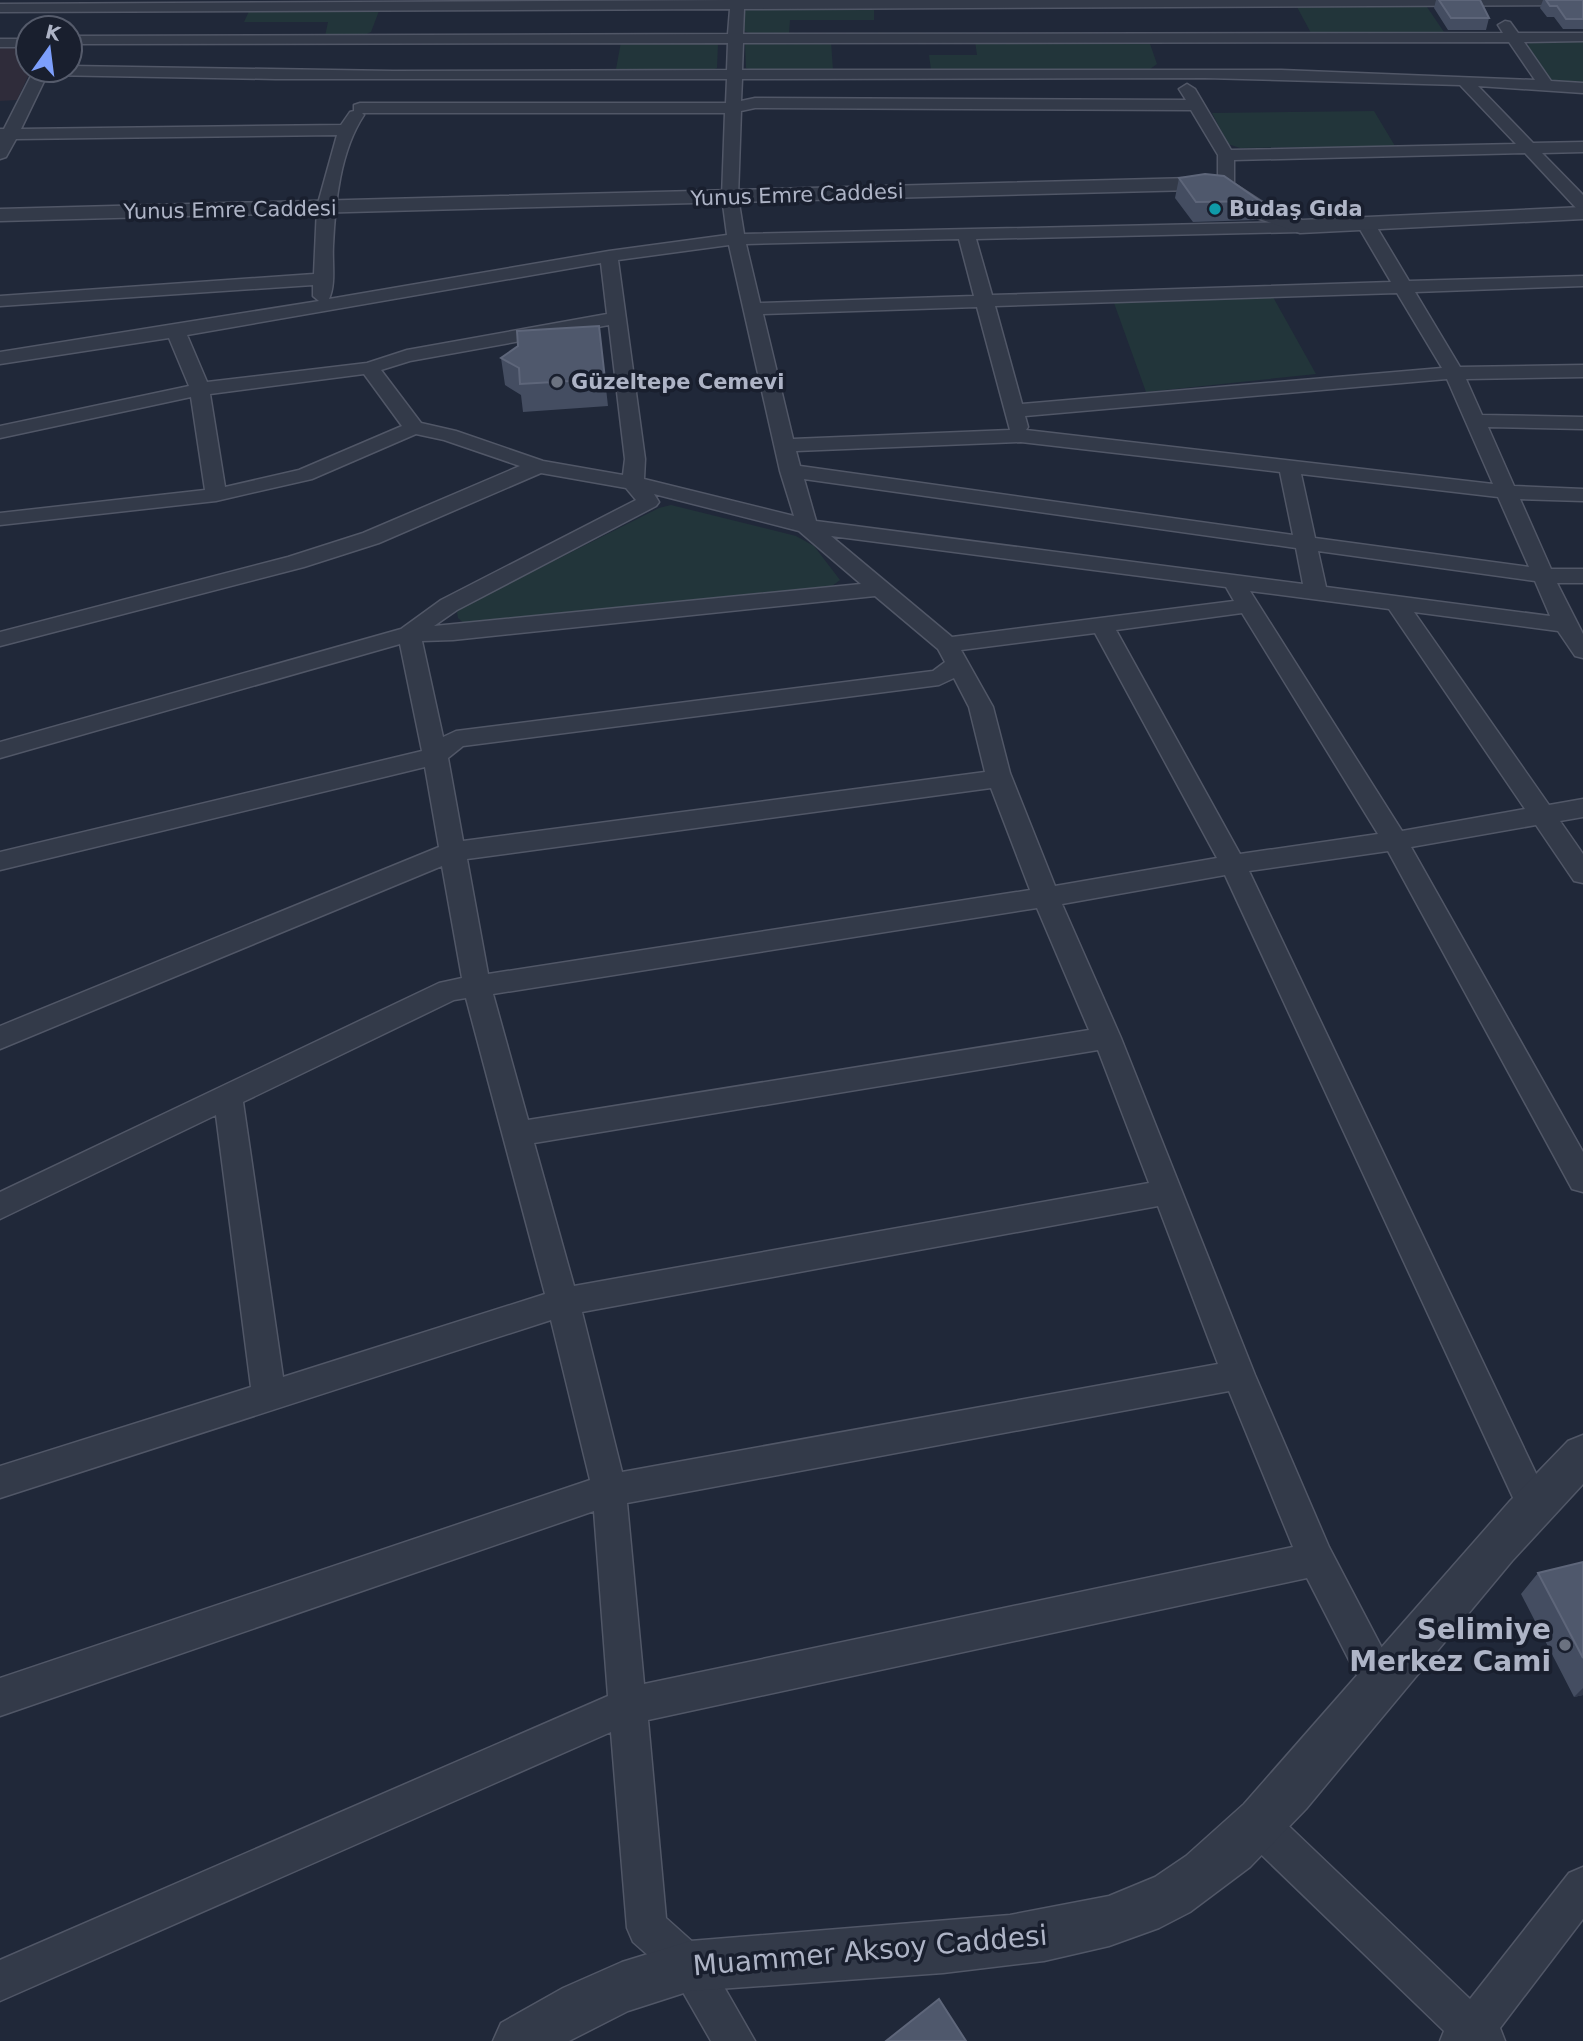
<svg xmlns="http://www.w3.org/2000/svg" width="1583" height="2041" viewBox="0 0 1583 2041" font-family="'DejaVu Sans',sans-serif">
<style>
.medical{fill:#2f2c3a}
.green{fill:#22353a}
.lines{fill:none;stroke-linecap:round;stroke-linejoin:round}
.minor-casing{stroke:#515767;stroke-width:3}
.tertiary-casing{stroke:#515767;stroke-width:3}
.minor{fill:#333a49;fill-rule:evenodd}
.tertiary{fill:#333a49;fill-rule:evenodd}
.wall{fill:#444d61}
.shaded-wall{fill:#31394c}
.building{fill:#4f586c;stroke:#5e667a;stroke-width:2}
.culture-dot{fill:#0f9aa8;stroke:#191f2e;stroke-width:2.5}
.worship-dot{fill:#6b7280;stroke:#191f2e;stroke-width:2.5}
.labels{text-anchor:middle;stroke-width:7;stroke-linejoin:round;paint-order:stroke}
.far-street-label{font-size:21px;fill:#aeb4c6;stroke:#191f2e}
.far-poi-label{font-size:21px;font-weight:bold;fill:#aeb4c6;stroke:#191f2e;text-anchor:start}
.near-poi-label{font-size:28px;font-weight:bold;fill:#aeb4c6;stroke:#191f2e;text-anchor:end}
.near-street-label{font-size:28px;fill:#aeb4c6;stroke:#191f2e}
</style>
<rect width="100%" height="100%" fill="#202839"/>
<path class="medical" d="M0 47H28V70H31L17 100 0 101Z"/>
<path class="green" d="M1297 7H1427L1444 32 1311 33Z
M752 8H874V20H790L789 34H752L744 31V11Z
M250 9H376L379 11 371 32 364 35 325 36 328 22H244Z
M1533 40 1583 41V82L1551 80 1527 46Z
M713 41 718 44 717 68 712 70 616 69 621 42Z
M831 41 833 70H752L746 68 745 44 751 42Z
M975 41H1149L1157 64 1150 69 931 70 929 55H977Z
M1374 111 1395 146 1240 148 1228 144 1212 113Z
M1273 297 1316 374 1146 392 1114 303Z
M671 505 796 536 814 546 840 580 832 586 467 626 458 618 457 612 466 605 659 508Z"/>
<g class="lines">
<g class="minor-casing">
<path id="minor" d="M730 0H1583V5L744 9 743 34 1503 33 1498 25 1505 21 1510 22 1518 33H1583V41L1524 42 1551 81 1583 83V93L1478 86 1533 143 1583 142V152L1542 153 1583 195V210L1577 209 1525 153 1234 160V187L1232 191H1220L1218 187V155L1191 110 755 108 741 111 738 197 744 234 1300 222 1309 227 1300 232 976 239 992 295 1391 282 1358 226 1367 221 1376 226 1409 281 1583 276V286L1415 292 1460 367 1583 365V377L1466 379 1482 415 1583 417V429L1488 427 1514 486 1583 489V501L1520 499 1551 569H1583V583H1557L1583 634V658L1575 656 1558 631 1414 612 1549 805 1583 799V817L1560 821 1583 854V883L1574 881 1536 825 1411 847 1583 1152V1192L1572 1189 1388 851 1249 871 1550 1503 1545 1515 1533 1519 1521 1515 1225 875 1062 904 1121 1038 1255 1375 1329 1547 1394 1671 1399 1684 1394 1697 1381 1702 1368 1697 1307 1578 648 1720 666 1918 704 1952 755 2041H711L676 1980 633 1942 627 1928 611 1732 0 2001V1960L608 1696 594 1511 0 1716V1678L590 1480 551 1320 0 1498V1466L251 1387 216 1115 0 1219V1192L439 983 462 978 442 866 0 1049V1026L439 847 425 767 0 870V852L422 751 400 644 0 758V742L401 629 441 600 636 500 626 488 541 473 379 543 304 567 0 646V632L288 557 363 533 520 466 444 440 416 434 312 479 216 501 0 525V513L205 490 191 397 0 438V426L189 386 169 338 0 364V352L319 301 313 296V285L0 306V296L314 274 317 207 337 135 16 139 6 157 0 159V129H4L34 70H70V66L393 71 727 70 728 43 70 44V36L728 34 730 9 0 12V4ZM1509 42 1535 80 1281 70H742L743 43ZM47 75 276 79H727L726 103H360L354 105V111L350 112 341 125 21 129ZM1205 78 1460 85 1516 144 1231 150 1195 89 1187 84 1179 89 1186 100 755 98 741 101 742 79ZM362 113H725L722 197 727 235 609 251 329 299C336 284 332 263 333 246 335 203 340 151 364 115ZM959 239 974 296 760 303 746 244ZM729 245 780 471 794 516 644 479 645 459 618 260ZM601 263 607 314 407 350 367 363 207 382 187 335ZM1397 293 1442 368 1022 404 995 306ZM977 307 1010 430 793 439 763 314ZM609 325 625 459 623 475 543 461 456 431 421 423 381 370 410 361ZM364 374 402 426 299 470 225 487 210 394ZM1447 379 1493 484 1026 430 1028 427 1025 416ZM1021 442 1280 472 1293 535 800 466 796 451ZM1301 474 1498 497 1529 567 1315 538ZM804 479 1296 548 1303 584 816 521ZM654 494 799 531 861 584 434 626 457 610 656 506 659 502ZM831 536 1226 587 1234 601 952 637ZM1318 551 1535 581 1550 616 1326 587ZM1250 591 1389 609 1525 809 1402 831ZM875 596 938 649 945 662 933 671 456 731 443 737 422 641 453 640ZM1242 613 1378 834 1240 854 1116 630ZM1095 633 1217 858 1055 886 1010 773 993 707 961 650ZM954 678 969 707 985 772 463 841 448 758 463 746 939 685ZM991 788 1030 890 488 974 467 859ZM1037 908 1089 1030 528 1120 493 994ZM466 998 545 1294 283 1377 243 1102 454 1000ZM1098 1050 1149 1183 574 1286 534 1143ZM1158 1206 1218 1364 622 1472 582 1312ZM1229 1391 1293 1547 644 1684 627 1503Z
M0 39H28V47H0Z
M1257 1804 1271 1809 1470 1999 1569 1873 1583 1867V1919L1500 2028 1505 2041H1440L1444 2031 1243 1837 1238 1823 1243 1809Z"/>
</g>
<g class="tertiary-casing">
<path id="tertiary" d="M1193 178 1233 183 1270 207 1302 220 1583 207V219L1300 233 1254 217 1221 193 1193 190 0 221V209Z
M1583 1435V1484L1512 1561 1306 1809 1250 1867 1190 1912 1159 1928 1109 1946 1044 1961 943 1973 690 1991 628 2011 569 2041H493L501 2023 563 1988 622 1962 690 1941 1010 1915 1109 1896 1155 1877 1186 1856 1244 1804 1510 1501 1568 1441Z"/>
</g>
<use href="#minor" class="minor"/>
<use href="#tertiary" class="tertiary"/>
</g>
<path class="wall" d="M1436 0H1480L1489 18 1486 30H1448L1434 8Z
M1543 0H1583V29H1563L1554 17H1547L1540 8Z
M1179 178 1260 201 1256 220 1193 222 1175 198Z
M599 326 608 406 523 412 521 395 505 385 501 358Z
M1583 1562V1695L1574 1697 1521 1594 1538 1573Z"/>
<path class="shaded-wall" d="M1583 1688V1695L1574 1697Z"/>
<path class="building" d="M1439 0H1480L1489 18H1451Z
M1546 0H1583V19H1566L1557 6H1550Z
M1205 174 1224 176 1260 201 1196 202 1179 178Z
M599 326 605 379 520 384 519 368 501 358 518 346 517 331Z
M1583 1562V1658L1538 1573Z
M939 1999 966 2041H886Z"/>
<circle class="culture-dot" cx="1215" cy="209" r="7"/>
<g class="worship-dot">
<circle cx="557" cy="382" r="7"/>
<circle cx="1565" cy="1645" r="7"/>
</g>
<g class="labels">
<g class="far-street-label">
<text transform="translate(797 195) rotate(-2)" y="7">Yunus Emre Caddesi</text>
<text transform="translate(230 210) rotate(-1)" y="7">Yunus Emre Caddesi</text>
</g>
<g class="far-poi-label">
<text x="1229" y="216">Budaş Gıda</text>
<text x="571" y="389">Güzeltepe Cemevi</text>
</g>
<g class="near-poi-label">
<text x="1551" y="1639">Selimiye<tspan x="1551" dy="32">Merkez Cami</tspan></text>
</g>
<g class="near-street-label">
<text transform="translate(870 1950) rotate(-5)" y="10">Muammer Aksoy Caddesi</text>
</g>
</g>
<g transform="translate(49 49) rotate(14)"><circle r="33" fill="#191f2e" stroke="#555b6b" stroke-width="2"/>
<path d="M0-5L12 26L0 18L-12 26Z" fill="#7d9ffc"/>
<text y="-10" font-size="19" font-weight="bold" text-anchor="middle" fill="#aeb4c6">K</text>
</g>
</svg>
